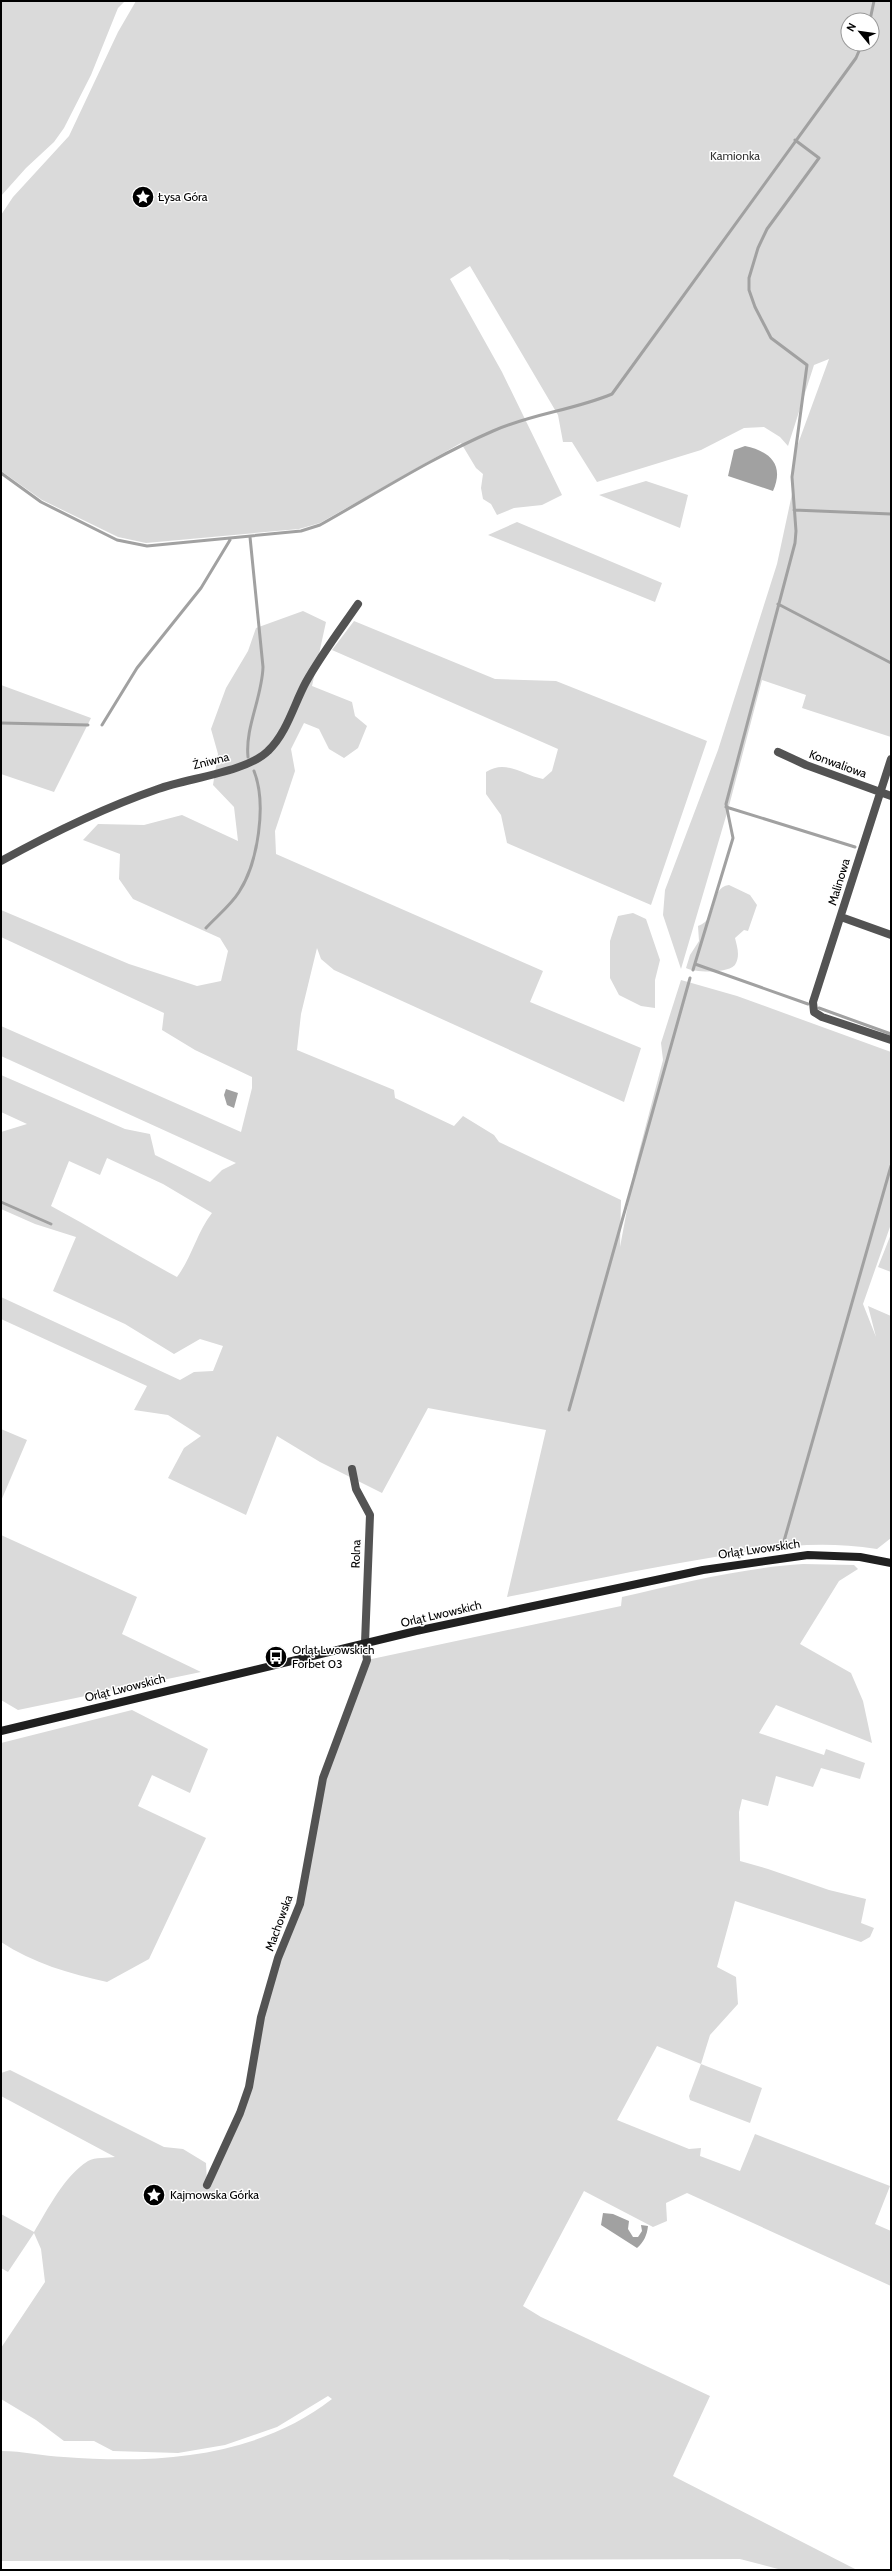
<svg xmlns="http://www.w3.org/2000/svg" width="892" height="2571" viewBox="0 0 892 2571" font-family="Cabin,sans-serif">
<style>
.green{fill:#dadada;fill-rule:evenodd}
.water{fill:#a1a1a1}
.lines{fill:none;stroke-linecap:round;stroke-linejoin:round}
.stream{stroke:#a1a1a1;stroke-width:3}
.street{stroke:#535353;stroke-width:8}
.secondary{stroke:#202020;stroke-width:8}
.labels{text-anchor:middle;stroke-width:3;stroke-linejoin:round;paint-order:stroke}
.park-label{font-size:12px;fill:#313131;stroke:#fff}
.poi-label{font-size:12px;fill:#000;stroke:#fff;text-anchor:start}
.street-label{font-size:12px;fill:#000;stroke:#fff}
</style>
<rect width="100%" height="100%" fill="#fff"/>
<path class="green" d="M1 1H125L118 8 91 75 64 128 54 142 26 168 1 196Z
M136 1H891V737L802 708 806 695 762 680 729 806 681 969 663 915 665 890 718 750 777 564 792 494 795 452 829 359 814 365 788 446 780 437 764 427 744 428 701 450 597 482 572 442H563L558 415 470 266 450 279 502 372 562 495 542 505 514 508 497 515 491 504 483 499 481 488 483 474 476 468 461 443 320 523 299 529 146 543 118 537 42 500 1 471V215L13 197 69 136 118 32ZM848 20H872V44H848Z
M646 481 688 495 680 528 599 495Z
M517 522 662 583 655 602 488 535Z
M303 611 326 622 312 686 352 702 355 716 367 726 358 748 344 758 329 749 319 729 304 723 291 749 295 771 275 831 276 854 543 971 530 1002 641 1048 624 1102 334 970 321 959 317 948 301 1014 297 1050 394 1090 395 1098 454 1126 463 1116 494 1135 499 1142 621 1200 620 1247 635 1167 663 1060 661 1043 681 980 737 996 891 1052V1224L863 1304 876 1337 868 1306 891 1316V1538L877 1549C812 1539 767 1548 703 1559 637 1570 572 1584 507 1597L546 1430 428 1408 382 1493 320 1462 277 1436 246 1515 168 1478 184 1448 201 1436 168 1415 134 1410 147 1386 1 1319V1297L180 1380 194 1372 213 1371 223 1346 200 1339 174 1354 125 1324 53 1291 76 1237 35 1224 1 1209V1132L27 1124 1 1112V1075L125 1129 150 1134 155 1155 210 1182 222 1170 236 1163 1 1056V1026L241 1132 252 1088V1077L195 1050 162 1030 164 1013 1 937V910L129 964 197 986 221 981 228 951 220 938 133 899 119 879 120 854 83 840 98 824 144 825 182 815 238 841 234 807 213 785 218 754 211 729 226 688 248 651 256 628ZM107 1158 163 1184 212 1213C197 1232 192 1257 177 1277 134 1254 94 1229 51 1206L69 1161 100 1175Z
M354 621 495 679 556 681 707 741 651 905 507 843 501 815 486 794V772C506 759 522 775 543 779L552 771 558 749 332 650Z
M1 685 91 718 54 792 1 774Z
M729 885 750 895 757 905 748 931 744 930 735 938C737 946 740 955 736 963 732 974 695 973 686 968L690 955 699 941 698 926C721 918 708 888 729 885Z
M633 913 646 919 660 960 655 980V1008L641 1006 619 995 610 978V941L618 916Z
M891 1234V1272L878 1267Z
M1 1429 27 1440 1 1501Z
M1 1535 137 1597 122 1634 201 1672 18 1710 1 1700Z
M803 1564 854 1565 858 1569 839 1581 800 1644 851 1673 863 1701 872 1743 776 1705 759 1733 824 1755 826 1749 865 1763 860 1779 821 1768 813 1787 776 1776 768 1806 742 1799 739 1812 740 1861 768 1869 829 1890 866 1899 861 1923 874 1928 870 1937 861 1942 735 1901 717 1967 736 1977 738 2004 710 2035 701 2064 762 2088 750 2123 690 2100 689 2096 701 2064 657 2046 617 2120 689 2149 701 2148 700 2156 740 2171 755 2134 890 2186 875 2224 891 2231V2286L687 2193 666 2203 667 2221 653 2227 584 2191 523 2306 541 2317 710 2396 673 2476 857 2570H782L740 2559 1 2561V2451C23 2451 43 2456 64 2457 157 2464 256 2458 332 2399L328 2396 277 2427 225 2445 178 2453 113 2451 94 2441H64L36 2420 1 2399V2348L45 2282 41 2249 34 2233 8 2272 1 2268V2214L34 2232C48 2209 64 2176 88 2161 95 2157 108 2158 115 2157L1 2096V2073L10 2070 164 2147 183 2149 206 2163 207 2183 240 2113 261 2017 300 1904 323 1778 367 1660 621 1606 622 1597C682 1583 741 1568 803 1564Z
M132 1710 208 1749 190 1793 152 1775 138 1806 206 1838 149 1959 107 1982C70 1974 33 1963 1 1942V1743Z"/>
<path class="water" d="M745 446C769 451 785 464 773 491L728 476 734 450Z
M226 1089 238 1093 234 1108 227 1105 224 1095Z
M603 2213 613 2214 629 2221 628 2229 633 2237H638L642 2231 641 2225 648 2226C647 2235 644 2242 637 2248L601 2225Z"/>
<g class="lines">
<path class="stream" d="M870 20 874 1
M1 473 41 502 117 540 147 546 301 531 320 525C377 493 433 457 493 431 531 414 574 410 612 394L856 58 862 44
M794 510 891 514
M778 604 891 663
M1 723 88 725
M102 725 137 668 201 588 230 540
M248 757C245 727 262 698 263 667L250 537
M726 807 855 847
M206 928C216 917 231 905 239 892 258 863 267 804 254 771
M695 964 808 1004
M693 970 733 838 726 804 795 543 796 531 792 477 807 365 771 338 755 307 749 290V278L758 248 767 229 819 158 795 140
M819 1008 891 1034
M1 1202 51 1224
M569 1410 690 978
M782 1548 891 1166"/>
<path class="street" d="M778 752 806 765 891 796
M891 759 813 1002 814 1012 822 1017 891 1040
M1 861C52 833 103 808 158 789 188 778 247 772 268 751 287 733 294 704 306 682 321 655 340 630 358 604
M841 917 891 935
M207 2185 240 2113 249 2087 261 2017 278 1958 300 1904 323 1778 367 1660 365 1643 370 1515 356 1489 352 1469"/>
<path class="secondary" d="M1 1731 416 1631 703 1570 808 1555 860 1557 891 1563"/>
</g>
<defs>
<g id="sight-disc" transform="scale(1.15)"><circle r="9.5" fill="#000" stroke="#fff"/><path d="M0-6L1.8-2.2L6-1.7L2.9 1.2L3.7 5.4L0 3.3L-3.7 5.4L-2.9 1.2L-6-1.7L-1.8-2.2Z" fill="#fff"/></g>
<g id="bus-disc" transform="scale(1.15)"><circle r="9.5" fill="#000" stroke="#fff"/><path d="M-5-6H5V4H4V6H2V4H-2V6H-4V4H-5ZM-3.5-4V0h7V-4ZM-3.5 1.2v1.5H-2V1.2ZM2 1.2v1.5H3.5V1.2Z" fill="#fff"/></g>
</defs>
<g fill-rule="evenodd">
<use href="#sight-disc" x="143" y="197"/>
<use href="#bus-disc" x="276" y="1657"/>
<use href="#sight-disc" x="154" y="2195"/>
</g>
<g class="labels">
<g class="park-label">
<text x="735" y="160">Kamionka</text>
</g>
<g class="poi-label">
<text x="158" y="201">Łysa Góra</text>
<text x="292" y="1654">Orląt Lwowskich<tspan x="292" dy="14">Forbet 03</tspan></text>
<text x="170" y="2199">Kajmowska Górka</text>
</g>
<g class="street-label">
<text transform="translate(211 761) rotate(-14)" y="4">Żniwna</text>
<text transform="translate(838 764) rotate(20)" y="4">Konwaliowa</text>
<text transform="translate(839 882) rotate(-73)" y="4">Malinowa</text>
<text transform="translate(759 1549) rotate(-8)" y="4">Orląt Lwowskich</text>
<text transform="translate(356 1554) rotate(-88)" y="4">Rolna</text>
<text transform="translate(441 1614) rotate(-13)" y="4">Orląt Lwowskich</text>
<text transform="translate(125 1688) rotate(-14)" y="4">Orląt Lwowskich</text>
<text transform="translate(279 1923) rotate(-70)" y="4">Machowska</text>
</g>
</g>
<rect width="892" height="2571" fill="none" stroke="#000000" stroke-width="4"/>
<g transform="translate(860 32) rotate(299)"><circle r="19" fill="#ffffff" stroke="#999999"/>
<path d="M0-3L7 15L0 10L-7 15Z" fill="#000000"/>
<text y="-6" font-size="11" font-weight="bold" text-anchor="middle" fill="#000000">N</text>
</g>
</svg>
